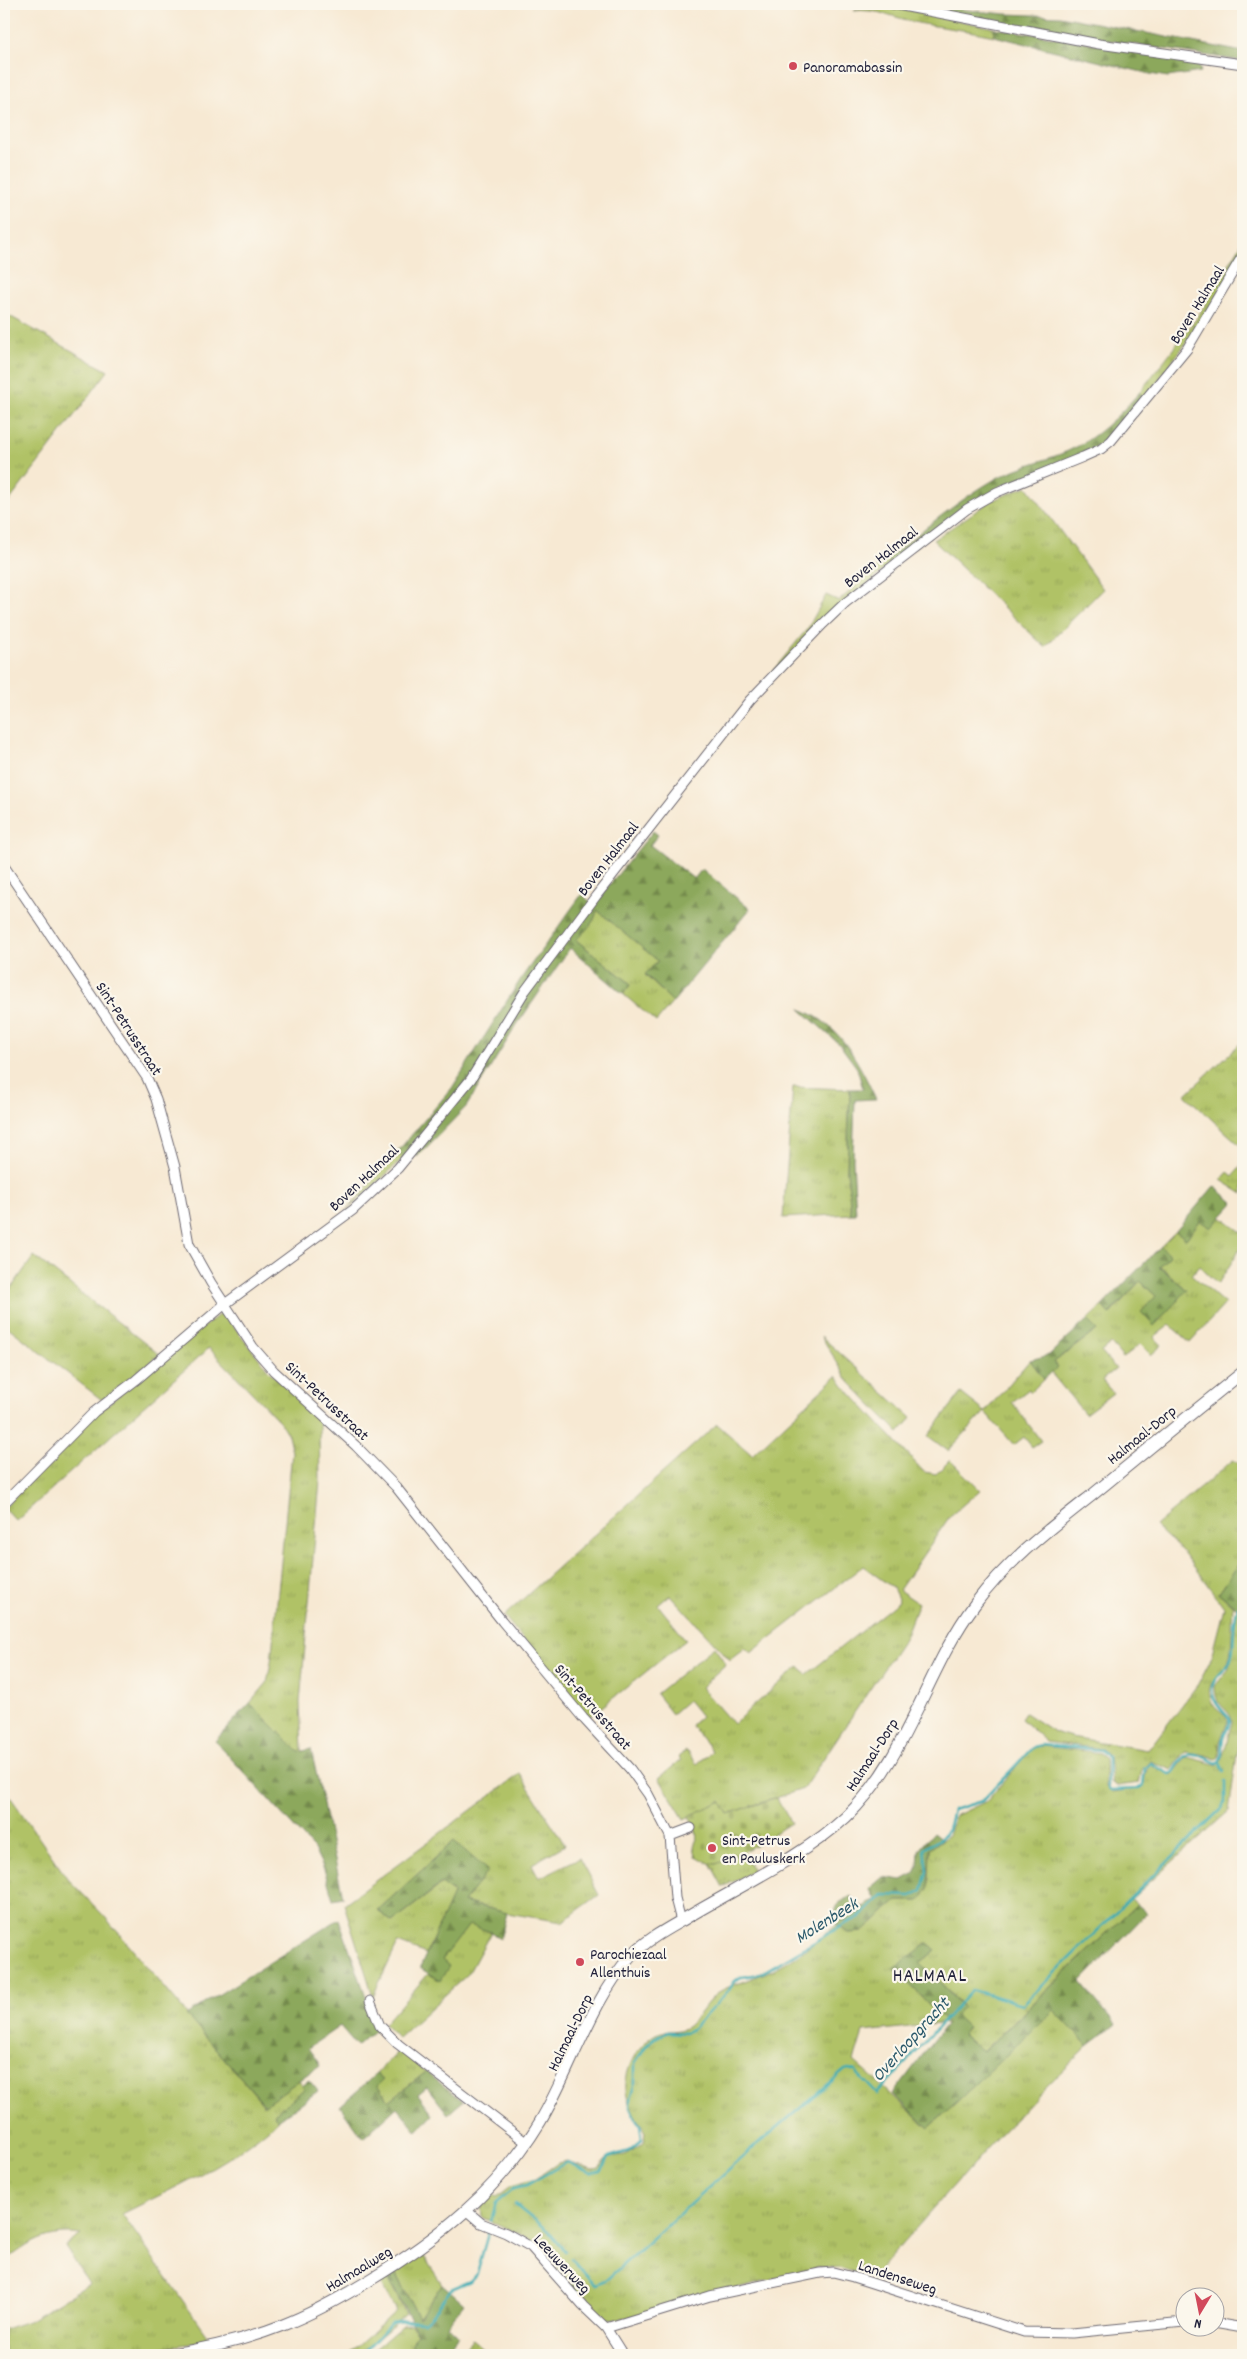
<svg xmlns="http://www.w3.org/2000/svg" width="1247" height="2359" viewBox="0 0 1247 2359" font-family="Dekko,sans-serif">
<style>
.grass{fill:url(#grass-tufts);stroke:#697250}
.forest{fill:url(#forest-firs);stroke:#57654b}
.cemetery{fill:url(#cemetery-stones);stroke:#697250}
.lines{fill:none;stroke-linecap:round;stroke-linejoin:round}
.stream{stroke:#39abb3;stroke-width:2.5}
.minor-casing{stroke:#6d6870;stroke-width:11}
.tertiary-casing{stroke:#6d6870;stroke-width:13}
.minor{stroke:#fff;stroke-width:9}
.tertiary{stroke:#fff;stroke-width:11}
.poi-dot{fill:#d1495b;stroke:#fbf7ec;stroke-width:2}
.labels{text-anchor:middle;stroke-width:4.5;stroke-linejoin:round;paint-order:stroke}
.poi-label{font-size:16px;fill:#22223b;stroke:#fbf7ec;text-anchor:start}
.street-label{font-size:16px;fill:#22223b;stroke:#fbf7ec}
.water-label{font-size:18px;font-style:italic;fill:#2b596b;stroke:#fbf7ec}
.quarter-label{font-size:19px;letter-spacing:1px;fill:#22223b;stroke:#fbf7ec}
</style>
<defs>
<pattern id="grass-tufts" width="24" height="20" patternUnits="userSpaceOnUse" patternTransform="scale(1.25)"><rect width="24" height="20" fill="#b0c266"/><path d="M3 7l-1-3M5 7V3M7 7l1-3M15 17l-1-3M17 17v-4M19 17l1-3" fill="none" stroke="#97a659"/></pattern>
<pattern id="forest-firs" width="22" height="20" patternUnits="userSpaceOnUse" patternTransform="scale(1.25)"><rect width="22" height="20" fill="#8ca85b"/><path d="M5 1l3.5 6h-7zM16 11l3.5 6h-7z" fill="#72884c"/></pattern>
<pattern id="cemetery-stones" width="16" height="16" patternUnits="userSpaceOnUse" patternTransform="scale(1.25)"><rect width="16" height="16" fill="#b0c266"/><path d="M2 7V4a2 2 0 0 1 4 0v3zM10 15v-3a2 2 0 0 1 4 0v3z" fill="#97a659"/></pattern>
</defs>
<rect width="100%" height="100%" fill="#fbf7ec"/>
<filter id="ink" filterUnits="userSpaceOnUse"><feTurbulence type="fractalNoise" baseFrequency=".02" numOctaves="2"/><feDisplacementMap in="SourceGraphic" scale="10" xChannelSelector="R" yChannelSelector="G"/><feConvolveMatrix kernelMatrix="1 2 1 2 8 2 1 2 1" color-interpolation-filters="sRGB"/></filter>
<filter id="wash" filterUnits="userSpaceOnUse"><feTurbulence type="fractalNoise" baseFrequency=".0096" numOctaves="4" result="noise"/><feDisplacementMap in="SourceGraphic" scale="20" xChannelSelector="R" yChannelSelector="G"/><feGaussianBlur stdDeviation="1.12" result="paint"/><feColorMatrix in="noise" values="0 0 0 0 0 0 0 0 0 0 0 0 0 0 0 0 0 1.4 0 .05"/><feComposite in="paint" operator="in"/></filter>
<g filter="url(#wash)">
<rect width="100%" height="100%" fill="#f7e9d3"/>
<path class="grass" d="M868 4H880L994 28V36C969 30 943 28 918 23 896 18 875 8 853 11Z
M1243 241V250L1204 319 1145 398 1139 393 1197 318Z
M4 313 108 371 4 508Z
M1027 486 1103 589 1045 647 933 540 991 501Z
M886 559 890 564 771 673 808 628 826 595 839 601Z
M597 910 659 961 645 975 673 1002 656 1022 623 994 630 983 576 940 590 926Z
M1243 1041V1148L1185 1095Z
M793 1087 850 1089 847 1170 851 1214 783 1218Z
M397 1152 404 1158 346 1211Z
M1243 1164V1194L1221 1180 1228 1172 1233 1176Z
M1220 1216 1243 1233V1244L1218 1284 1199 1266 1192 1275 1225 1304 1190 1343 1170 1325 1154 1337 1162 1345 1151 1355 1140 1344 1123 1358 1111 1344 1101 1352 1116 1369 1102 1380 1113 1393 1085 1414 1051 1373 1058 1367 1054 1362 1097 1330 1087 1320 1102 1306 1110 1314 1140 1281 1156 1296 1187 1290 1159 1265 1170 1256 1161 1246 1176 1231 1186 1239 1200 1220Z
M34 1256 160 1355 102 1400 4 1324V1298Z
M221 1313 225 1315 269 1371 314 1413 319 1424 320 1481 300 1702 302 1751 299 1752 250 1703 267 1683 271 1662 292 1452 288 1435 280 1422 209 1348 16 1521 4 1508 92 1417Z
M821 1336 912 1418 899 1433 849 1382Z
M1030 1360 1044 1379 1031 1392 1029 1389 1012 1402 1041 1441 1032 1447 1024 1437 1014 1445 985 1412 948 1451 928 1436 961 1393 985 1412Z
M837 1376 843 1385 924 1472 936 1474 950 1460 980 1490 950 1516 899 1590 918 1603 905 1637 803 1789 728 1814 721 1802 684 1819 659 1778 681 1760 678 1757 686 1751 697 1764 712 1751 691 1725 701 1716 688 1700 672 1714 656 1694 714 1647 726 1664 701 1687 733 1724 799 1666 806 1675 899 1601 893 1588 863 1566 751 1653 745 1648 730 1660 670 1595 658 1605 686 1640 588 1718 504 1616 717 1424 752 1455Z
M1233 1460 1243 1465V1563L1240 1562 1219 1593 1233 1606C1231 1622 1234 1654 1226 1667 1218 1680 1205 1681 1211 1700 1213 1709 1224 1713 1228 1720L1220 1742 1219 1757 1216 1759 1202 1754 1185 1752 1172 1770 1150 1761 1142 1770 1139 1783 1117 1786 1112 1783 1109 1756 1102 1749 1046 1742 1021 1719 1025 1713 1054 1732 1071 1737 1148 1750 1198 1684 1210 1661 1224 1607 1183 1552 1155 1526Z
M1241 1606H1243V1712L1229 1811 1131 1899 1137 1904 982 2052 961 2034 955 2015 963 2006 920 1963 936 1950 894 1968 947 2023 863 2032 854 2061 929 2128 1054 2009 1088 2046C1011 2118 943 2198 873 2277L838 2268 821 2267 626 2318 606 2319 590 2307 541 2249 526 2237 482 2217 481 2206 493 2195 497 2197 511 2186 535 2179 558 2163 566 2161 593 2169 598 2168 608 2157 625 2155 644 2143 646 2133C640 2123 633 2113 629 2103 619 2079 634 2046 656 2034 666 2029 680 2033 688 2026 700 2015 708 1998 722 1990 738 1982 756 1978 772 1970 796 1958 816 1942 837 1925L848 1933 862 1932 897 1901H919L929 1883 930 1849 948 1835 955 1816 987 1801 1033 1747 1042 1746 1100 1753 1105 1759 1106 1787 1113 1792 1141 1788C1146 1780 1144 1772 1150 1764L1172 1775 1187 1757 1218 1765C1224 1759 1229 1732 1232 1722 1231 1708 1214 1708 1215 1686L1228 1670 1231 1661 1237 1608Z
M520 1774 565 1845 532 1864 539 1878 579 1858 599 1895 562 1922 507 1913 463 1902 454 1841 378 1910 392 1922 442 1884 454 1893 426 1954 398 1943 373 1996 344 1904Z
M4 1788 67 1878 105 1917 264 2105 299 2080 305 2089 275 2114 278 2120C234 2161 176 2187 122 2214L211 2341C142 2351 73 2355 4 2355V2329L28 2321 89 2284 65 2246 81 2235C48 2230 29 2243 4 2262Z
M743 1851 753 1871 723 1887 710 1863 716 1864Z
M469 1924 491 1932 468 1974 398 2038 384 2024 429 1973 440 1980 441 1960Z
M399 2050 426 2072 389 2101 377 2086 383 2080 376 2074Z
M423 2255 442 2284 419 2318 395 2273Z
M388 2278 406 2314 359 2355H348L396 2311 380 2283Z
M412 2324 418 2333 411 2350 416 2355H368L403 2325Z
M472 2339 490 2355H458Z"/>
<path class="forest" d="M931 6 1005 14 1060 16 1243 52V61L1060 33 930 9Z
M994 28 1197 59 1201 72 1168 77 1150 74 994 36Z
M1139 393 1145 398 1103 443 1082 454 1001 486 890 564 886 559C922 531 957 501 997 478 1019 466 1045 461 1068 451 1096 439 1119 415 1139 393Z
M653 831 658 835 650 845 694 879 702 869 750 909 673 1002 645 974 658 961 597 910C595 923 585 931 576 940L631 984 623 994 570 948 516 1026 466 1107 417 1157 414 1153 468 1077 404 1158 397 1152 452 1088 522 977 582 894 593 905Z
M800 1009C840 1023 859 1063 876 1099L855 1100 853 1160 856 1214H851L847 1170 850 1089H863L857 1068 840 1045Z
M1214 1186 1234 1203 1211 1228 1200 1221 1186 1239 1176 1231Z
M1161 1246 1170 1256 1159 1266 1187 1290 1154 1326 1141 1312 1156 1296 1140 1281 1109 1314 1102 1306Z
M1087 1320 1097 1330 1054 1362 1058 1367 1044 1379 1030 1360 1049 1355Z
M1240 1562 1243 1563V1606L1237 1608 1219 1593Z
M250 1703 299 1752 311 1749 343 1897 333 1899 324 1869 314 1849 215 1741Z
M933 1833 942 1840 930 1849 928 1889 919 1901H897L862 1932 848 1933 834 1922C834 1903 836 1905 851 1896L857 1905 863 1907 876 1899 869 1889 883 1877 902 1880 915 1873 918 1866 919 1850Z
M454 1841 488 1871 463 1902 507 1913 500 1939 491 1932 469 1925 442 1960 449 1966 440 1981 420 1968 454 1892 441 1884 392 1922 378 1910Z
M1137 1904 1147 1913 1080 1982 1116 2024 1088 2046 1054 2010 929 2128 893 2094 947 2023 894 1968 928 1943 936 1950 920 1963 963 2007 955 2015 968 2027 962 2035 983 2052Z
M339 1919 377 2028 357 2046 340 2026 308 2048 320 2065 265 2105 186 2015Z
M426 2072 463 2101 448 2114 427 2087 418 2094 433 2114 417 2131 397 2107 363 2138 340 2106 376 2074 383 2080 377 2086 389 2101Z
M309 2080 318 2091 278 2120 274 2114 304 2089 302 2085Z
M395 2273 419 2318 442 2284 464 2303 447 2325 458 2335 450 2345 459 2353 458 2355H416L411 2350V2343L418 2333 388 2278Z"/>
<path class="cemetery" d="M777 1798 791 1823C774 1833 731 1862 714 1864 708 1864 701 1858 696 1856L694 1846 698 1836 689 1816 721 1801 728 1814Z"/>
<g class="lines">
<path class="stream" d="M1219 1761 1224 1771
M515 2205 548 2231 565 2251
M491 2221 496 2203 514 2188 527 2185 567 2162 591 2173 600 2171 609 2157 629 2151 642 2140 640 2126 630 2108V2099L635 2082V2063L645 2047 655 2038 668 2032 685 2033 693 2029 729 1990 735 1981 741 1977 760 1974 845 1924 860 1917 883 1895 911 1896 922 1890 927 1871 924 1849 940 1839 948 1830 953 1810 982 1801 1033 1747 1041 1745 1101 1750 1108 1758V1788L1111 1790 1138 1789 1143 1785 1145 1768 1151 1763 1169 1774 1174 1772C1188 1747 1193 1752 1217 1763 1225 1758 1220 1748 1223 1739 1225 1732 1229 1726 1230 1719 1219 1708 1203 1692 1218 1676 1226 1667 1229 1668 1232 1654 1235 1638 1232 1623 1238 1607L1243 1605
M571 2258 593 2283 596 2285 605 2281 738 2161 845 2070 849 2069 855 2071 877 2094 972 1990 1023 2004 1222 1808 1225 1803V1781
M362 2355 391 2323 404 2321 424 2322 431 2316 451 2289 470 2281 477 2273 489 2230"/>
</g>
</g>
<g filter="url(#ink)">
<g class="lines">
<g class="minor-casing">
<path id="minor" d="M892 4 1099 44 1243 64
M4 866 147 1078 156 1099 175 1167 189 1244 211 1283 253 1347 274 1371 356 1446 396 1487 502 1621 583 1718 630 1769 648 1794 670 1836 675 1898 681 1921
M4 1503 94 1412 136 1380 225 1304 353 1210 398 1168 471 1079 525 991 596 896 750 700 823 624 845 603 967 509 997 492 1083 457 1101 449 1111 441 1187 349 1243 255
M670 1836 691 1828
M370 2001 380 2026 398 2044 527 2143
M467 2211 481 2223 506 2233 531 2247 583 2306 606 2328 623 2355
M1214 2323 1243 2328
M606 2328 710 2296 820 2273 833 2272 853 2277 1024 2332 1072 2333 1184 2322"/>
</g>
<g class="tertiary-casing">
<path id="tertiary" d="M166 2355C206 2349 245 2340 283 2325 314 2313 342 2297 370 2280 438 2239 499 2190 540 2122 571 2070 590 2002 631 1956 646 1940 667 1929 686 1918 736 1888 804 1856 846 1817 908 1758 925 1671 975 1604 1007 1561 1049 1529 1091 1496 1141 1455 1192 1413 1243 1372"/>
</g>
<use href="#minor" class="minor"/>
<use href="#tertiary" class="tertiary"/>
</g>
</g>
<g class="poi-dot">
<circle cx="793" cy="66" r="5"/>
<circle cx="712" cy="1848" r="5"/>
<circle cx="580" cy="1962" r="5"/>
</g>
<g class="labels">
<g class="poi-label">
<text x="803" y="72">Panoramabassin</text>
<text x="722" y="1845">Sint-Petrus<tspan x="722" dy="18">en Pauluskerk</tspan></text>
<text x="590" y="1959">Parochiezaal<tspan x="590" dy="18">Allenthuis</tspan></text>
</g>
<g class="street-label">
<text transform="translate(1196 304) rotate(-58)" y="6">Boven Halmaal</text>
<text transform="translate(880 556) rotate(-38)" y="6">Boven Halmaal</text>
<text transform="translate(607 858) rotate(-52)" y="6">Boven Halmaal</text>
<text transform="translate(130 1028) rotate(57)" y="6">Sint-Petrusstraat</text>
<text transform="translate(363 1177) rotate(-43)" y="6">Boven Halmaal</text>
<text transform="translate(328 1400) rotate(43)" y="6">Sint-Petrusstraat</text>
<text transform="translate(1141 1434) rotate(-39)" y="6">Halmaal-Dorp</text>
<text transform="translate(594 1706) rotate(49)" y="6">Sint-Petrusstraat</text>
<text transform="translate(871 1754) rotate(-57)" y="6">Halmaal-Dorp</text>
<text transform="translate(569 2032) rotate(-64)" y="6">Halmaal-Dorp</text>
<text transform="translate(563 2263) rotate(47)" y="6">Leeuwerweg</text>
<text transform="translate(358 2268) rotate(-31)" y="6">Halmaalweg</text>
<text transform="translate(898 2276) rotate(18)" y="6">Landenseweg</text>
</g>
<g class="water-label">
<text transform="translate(826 1920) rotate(-32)" y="6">Molenbeek</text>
<text transform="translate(910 2039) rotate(-48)" y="6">Overloopgracht</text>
</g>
<g class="quarter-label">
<text x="930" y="1981">HALMAAL</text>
</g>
</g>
<rect width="1247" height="2359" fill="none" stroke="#fbf7ec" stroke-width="20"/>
<g transform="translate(1200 2312) rotate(190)"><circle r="24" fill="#fbf7ec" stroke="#a4a2a5"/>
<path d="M0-4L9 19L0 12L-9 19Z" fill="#d1495b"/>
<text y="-8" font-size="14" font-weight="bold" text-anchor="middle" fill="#22223b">N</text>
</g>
</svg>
